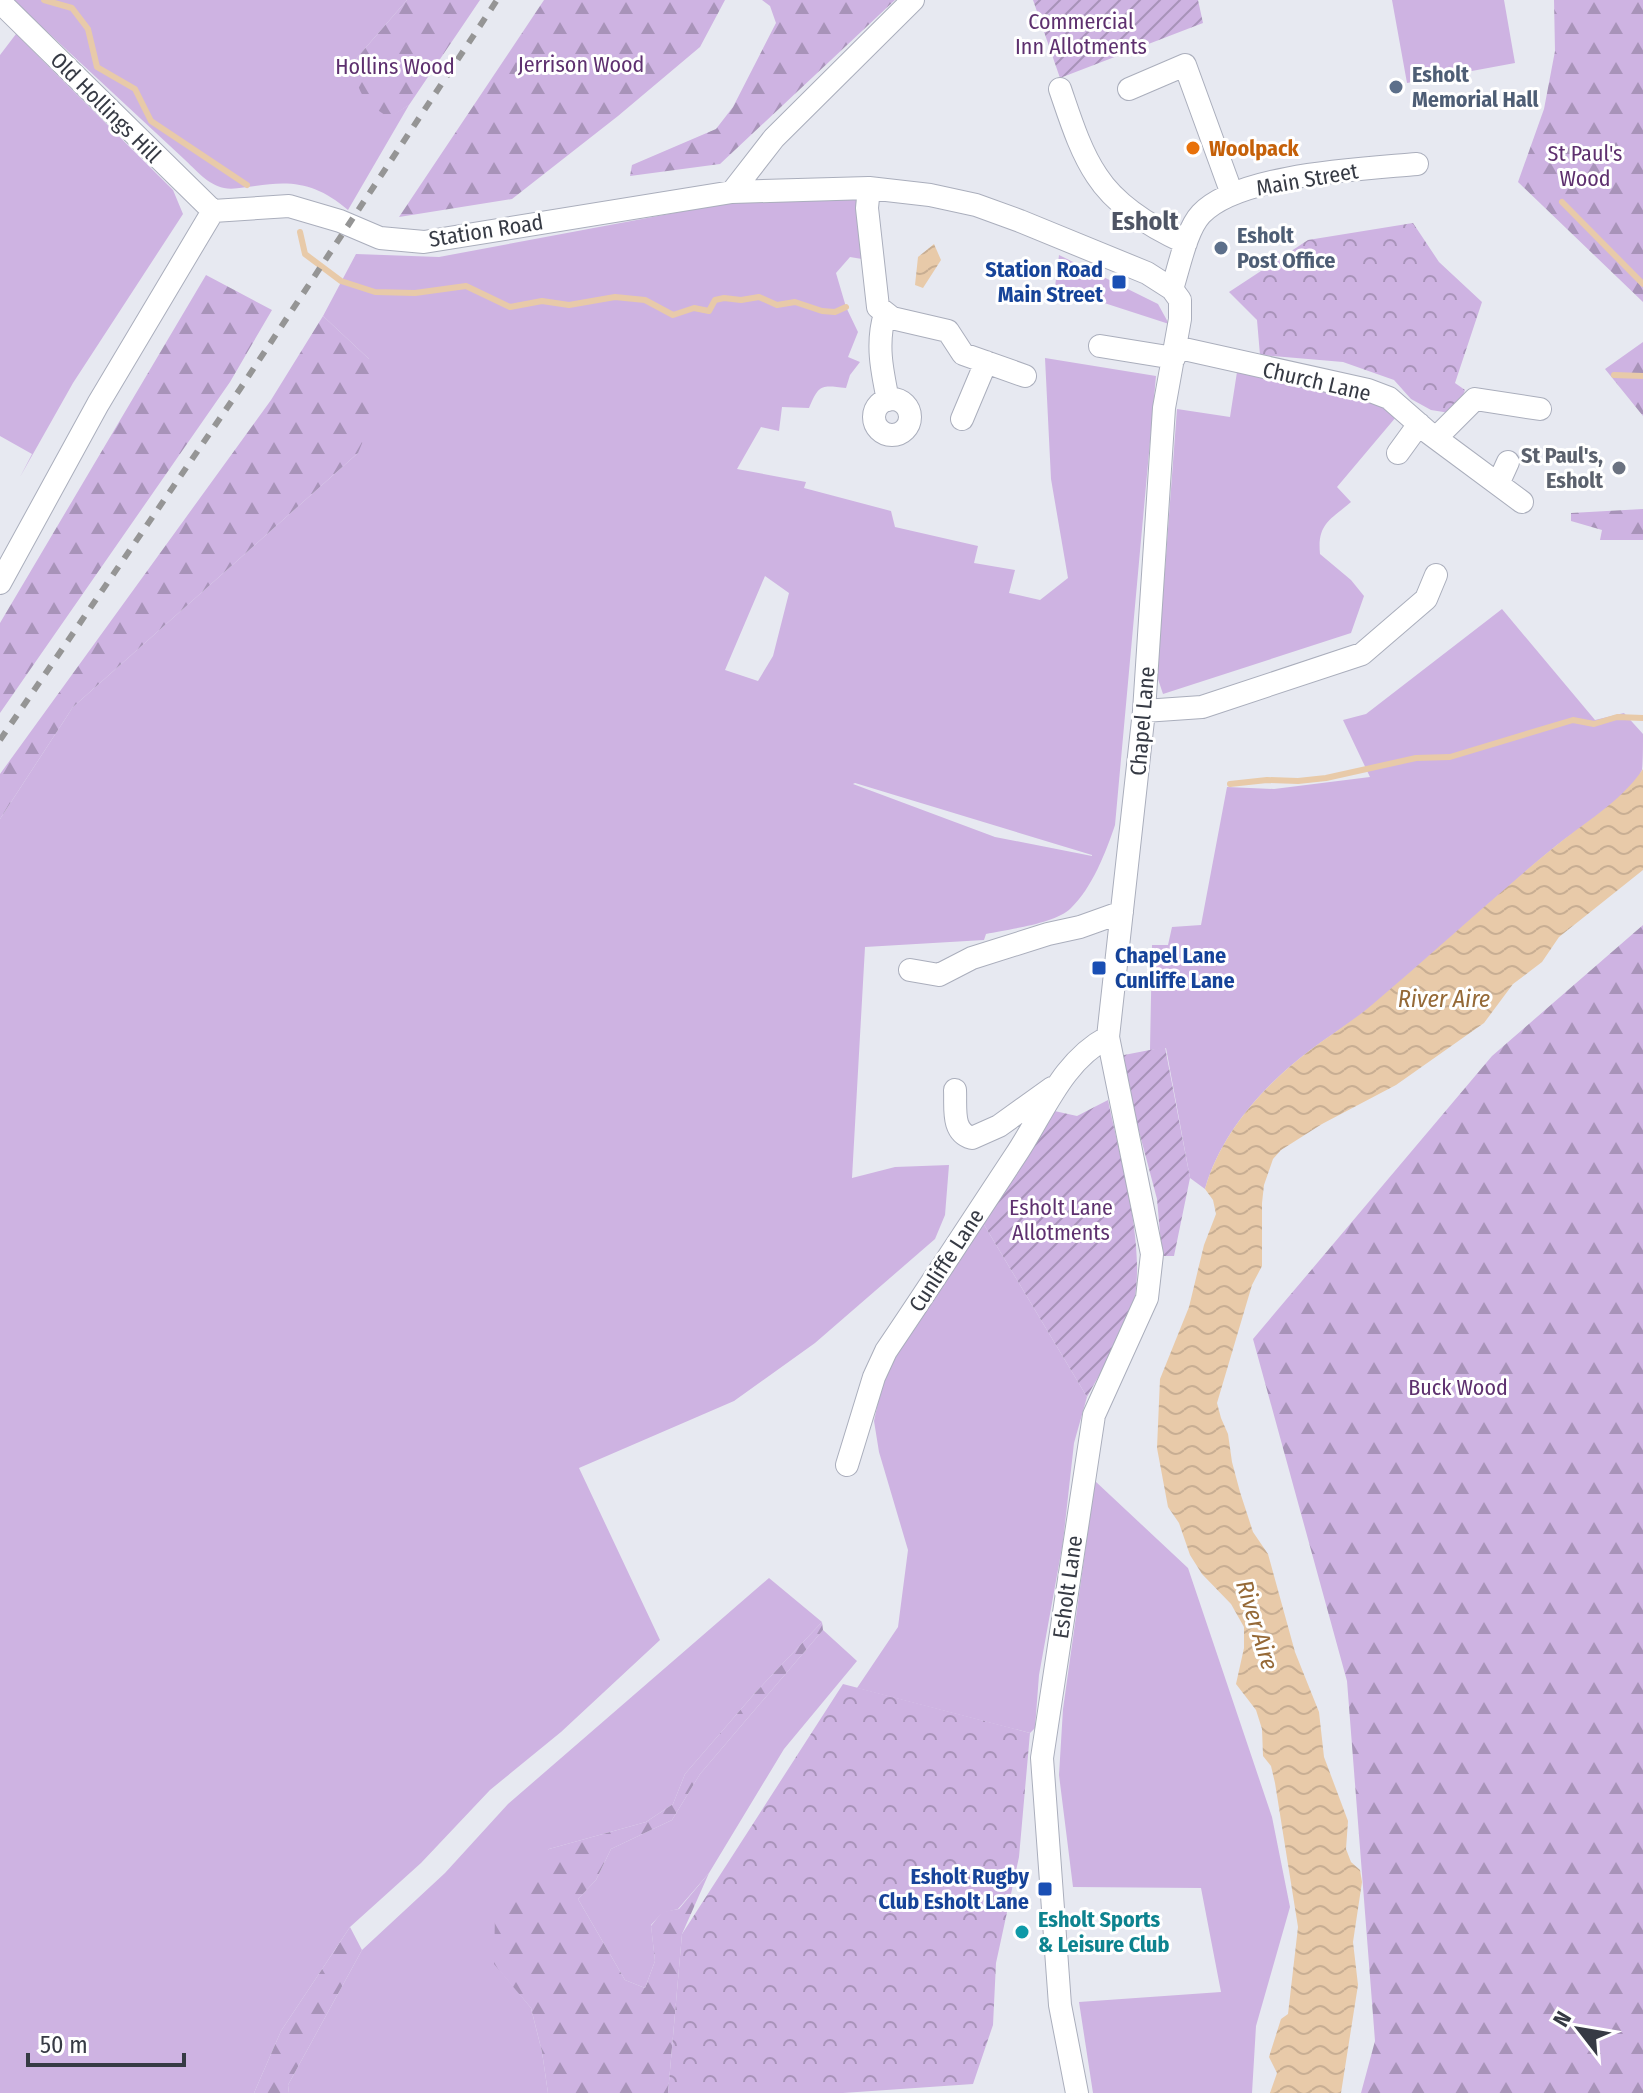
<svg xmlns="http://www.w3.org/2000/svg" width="1643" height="2093" viewBox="0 0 1643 2093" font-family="'Fira Sans Condensed',sans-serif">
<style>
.grass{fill:#ceb3e2;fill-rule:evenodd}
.forest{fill:url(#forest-firs)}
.park{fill:url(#park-crowns)}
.garden{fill:url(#garden-furrows)}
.water{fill:url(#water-waves)}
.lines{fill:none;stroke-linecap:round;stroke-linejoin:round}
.stream{stroke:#e8caa9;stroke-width:6}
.minor-casing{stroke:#aaaebc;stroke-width:24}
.minor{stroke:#fff;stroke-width:22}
.rail{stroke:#959595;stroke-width:6;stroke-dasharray:10 10;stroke-linecap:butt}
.service-dot{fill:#5c6f8a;stroke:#fff;stroke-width:3}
.food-dot{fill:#e8710a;stroke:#fff;stroke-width:3}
.transit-dot{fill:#1a4fb4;stroke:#fff;stroke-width:3}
.worship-dot{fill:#6b7280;stroke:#fff;stroke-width:3}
.culture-dot{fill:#0f9aa8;stroke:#fff;stroke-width:3}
.labels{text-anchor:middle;stroke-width:6;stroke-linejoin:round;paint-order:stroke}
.park-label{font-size:22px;fill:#5e306f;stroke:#fff}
.service-label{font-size:22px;font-weight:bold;fill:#4e5e75;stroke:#fff;text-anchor:start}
.street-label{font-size:22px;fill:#363a44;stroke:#fff}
.food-label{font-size:22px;font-weight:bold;fill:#c56008;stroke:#fff;text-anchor:start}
.transit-label{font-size:22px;font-weight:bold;fill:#164399;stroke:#fff;text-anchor:end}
.worship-label{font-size:22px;font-weight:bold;fill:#5b616d;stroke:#fff;text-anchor:end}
.culture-label{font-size:22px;font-weight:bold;fill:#0d838f;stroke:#fff;text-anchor:start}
.water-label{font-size:24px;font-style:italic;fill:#956937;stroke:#fff}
.quarter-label{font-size:26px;font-weight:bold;fill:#4f5565;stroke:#fff}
</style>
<defs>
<pattern id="forest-firs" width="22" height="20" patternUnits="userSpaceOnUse" patternTransform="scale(2)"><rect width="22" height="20" fill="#ceb3e2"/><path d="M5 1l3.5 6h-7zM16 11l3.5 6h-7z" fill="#a893b9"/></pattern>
<pattern id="park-crowns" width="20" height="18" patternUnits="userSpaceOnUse" patternTransform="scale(2)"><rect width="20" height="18" fill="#ceb3e2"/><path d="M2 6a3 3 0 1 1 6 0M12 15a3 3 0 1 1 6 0" fill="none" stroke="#a893b9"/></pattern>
<pattern id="garden-furrows" width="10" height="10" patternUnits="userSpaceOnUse" patternTransform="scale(2)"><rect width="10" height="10" fill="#ceb3e2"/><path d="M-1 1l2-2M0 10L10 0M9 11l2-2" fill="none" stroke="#a893b9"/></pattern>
<pattern id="water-waves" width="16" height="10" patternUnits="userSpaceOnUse" patternTransform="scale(2)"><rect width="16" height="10" fill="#e8caa9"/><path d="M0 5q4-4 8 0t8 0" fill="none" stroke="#c8ae93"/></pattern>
</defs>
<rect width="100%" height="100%" fill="#e7e9f1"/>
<path class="grass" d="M13 0H407L355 60 389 117 409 105 348 210C317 184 294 180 255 186 246 187 233 190 224 188 208 185 195 169 184 159Z
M1392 0H1504L1515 63 1407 83Z
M16 34 173 190 183 214 73 383 20 477 32 454 0 436V55Z
M859 198 862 259 850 257 836 273 846 307 858 332 848 357 860 362 850 375 846 388C821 385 819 384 809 408L782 407 779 431 761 427 737 469 806 482 804 488 891 511 895 527 978 546 974 563 1015 570 1009 593 1040 600 1068 578 1051 479 1045 358 1156 376 1115 825C1106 852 1092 888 1071 908 1055 924 1009 929 986 934L984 940 865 947 852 1178 895 1167 949 1165 945 1215 935 1239 815 1343 734 1401 579 1468 660 1640 561 1732 490 1790 421 1863 350 1927 281 2031 254 2093H0V819L73 707 358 453 369 359 323 316 356 254 439 257 749 199ZM765 576 789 593 773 656 758 681 725 670ZM855 783 1092 855V856L995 837 853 784Z
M1059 255 1158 304 1169 324 1055 287Z
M1237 372 1359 399 1381 405 1396 417 1337 487 1351 502C1330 520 1317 524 1320 554L1351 580 1364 596 1351 633 1163 694 1157 676 1177 409 1230 417Z
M1502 609 1595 720 1624 713 1643 734C1643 745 1643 761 1642 770 1632 796 1573 831 1551 850 1491 900 1433 954 1373 1005 1353 1022 1330 1035 1309 1051 1263 1086 1221 1133 1205 1189L1190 1178 1166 1048 1150 1050 1152 945H1168L1172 927 1201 925 1227 787 1274 789 1370 777 1343 720 1366 714Z
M980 1218 1087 1397 1074 1443 1063 1542 1039 1675 1035 1728 1030 1733 857 1688 898 1627 908 1550 879 1452 874 1421 879 1398 886 1375 924 1306Z
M1095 1481 1188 1568 1272 1817 1290 1907 1256 2026 1252 2093H1093L1079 2002 1221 1992 1201 1888 1073 1887 1059 1775 1063 1709Z
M769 1578 822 1622 755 1693 685 1774 673 1804 646 1822 549 1849 494 1963 531 2008 542 2052 548 2093H289L288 2085 362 1950 445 1873 508 1804Z
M823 1630 857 1661 784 1749 709 1873 678 1909 662 1913 651 1925 655 1961 645 1988 625 1980 578 1899 596 1880 611 1849 672 1820 700 1774Z"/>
<path class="forest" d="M407 0H480L409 105 389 118C362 99 356 94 355 60Z
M544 0H725L700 47 618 116 512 199 399 217Z
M762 0H895L720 164 630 176 632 165 716 129 733 107 776 23 770 6Z
M1554 0H1643V302L1518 182 1544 109 1555 51Z
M206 275 272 310 230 382 0 713V623Z
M323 316 369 359 373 417 358 453 73 707 0 819V774L271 400Z
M1643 342V416L1605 369Z
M1643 509V540H1600L1602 530 1571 521V513Z
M1643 925V2093H1361L1375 2041 1347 1681 1253 1339 1492 1056Z
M822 1622 823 1630 700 1774 672 1820 611 1849 596 1880 578 1899 625 1980 645 1988 655 1961 651 1926 662 1912 679 1909 709 1873 682 1934 668 2093H548L542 2052 531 2008 494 1964 495 1914 549 1849 646 1822 673 1804 685 1774 755 1693Z
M350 1927 362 1950 288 2085 289 2093H254L281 2031Z"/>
<path class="park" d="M1413 223 1439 262 1482 302 1455 383 1465 390 1456 414 1431 410 1411 399 1394 380 1343 362 1260 355 1257 320 1229 292 1308 240Z
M843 1684 1030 1733 1019 1857 996 1963 993 2025 973 2084 843 2093H668L682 1934Z"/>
<path class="garden" d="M1033 0H1198L1203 23 1060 78Z
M1165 1047 1190 1178 1174 1256H1162L1157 1199 1119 1056Z
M1108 1100C1120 1159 1146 1244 1134 1302 1127 1333 1102 1369 1087 1397L980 1218 1050 1110 1077 1116Z"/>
<path class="water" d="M934 244 941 260 923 288 915 285 918 257Z
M1643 769V870L1559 937 1542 962 1513 984 1484 1023 1396 1085 1322 1124 1281 1150 1273 1159 1264 1185 1262 1203V1266L1252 1285 1217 1403 1221 1418 1228 1434 1232 1462 1240 1492 1253 1532 1268 1554 1295 1652 1319 1712 1324 1757 1348 1821 1346 1849 1351 1862 1360 1870 1362 1882 1353 1942 1358 1985 1341 2093H1270L1277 2073 1269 2057 1281 2019 1288 2014 1298 1927 1275 1783 1271 1766 1263 1756 1262 1729 1256 1710 1236 1684 1244 1648V1627L1231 1604 1202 1574 1190 1555 1179 1523 1168 1507 1157 1448 1160 1379 1189 1307 1204 1245 1216 1214 1213 1200 1205 1189C1221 1133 1263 1086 1309 1051 1330 1035 1353 1021 1373 1004 1433 953 1491 899 1552 849 1583 823 1620 803 1643 769Z"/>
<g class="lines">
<path class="stream" d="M44 0 72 8 88 29 97 67 135 89 151 121 247 185
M1562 202 1643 284
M300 232 305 254 341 281 375 292 415 293 466 286 510 307 542 301 569 305 615 297 645 300 673 315 694 308 709 311 715 300 724 298 741 300 759 297 777 305 795 302 822 311 835 312 846 307
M1614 375 1643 376
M1230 784 1267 780 1298 781 1326 778 1416 758 1450 757 1573 720 1594 724 1617 717 1643 718"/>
<g class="minor-casing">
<path id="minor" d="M0 2 213 211
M1060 89C1070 118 1080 151 1097 176 1117 207 1153 228 1186 243
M1129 89 1185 65 1232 194
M869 188 867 208 878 307 892 318 948 331 963 354 1025 376
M732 192 774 138 913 0
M1172 289C1179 268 1186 230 1201 214 1239 174 1363 169 1417 164
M885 314C876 343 882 371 888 400
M1100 346 1174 358
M1175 347 1368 390 1389 398 1429 433 1522 502
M874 417a18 18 0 1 1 36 0a18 18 0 1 1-36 0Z
M962 419 986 362
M1436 438 1475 399 1540 409
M1398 453 1419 424
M1498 484 1508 462
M0 583 98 404 213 211 289 206 340 221 380 238 424 242 732 192 869 188 930 195 976 205 1020 221 1147 273 1172 289 1180 300V319L1164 408 1144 711 1108 1037 1152 1254 1147 1298 1094 1415 1042 1758 1060 2005 1077 2093
M1144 711 1202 707 1362 654 1426 599 1436 575
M910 970 939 975 972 958 1048 934 1080 927 1122 912
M955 1090C956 1108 951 1132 972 1138L999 1126 1052 1088
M847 1465 874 1377 886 1351C930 1286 972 1221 1015 1156 1044 1113 1061 1062 1108 1037"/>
</g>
<use href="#minor" class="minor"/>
<path class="rail" d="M0 740 240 389 497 0"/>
</g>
<g class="service-dot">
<circle cx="1396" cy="87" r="8"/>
<circle cx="1221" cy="248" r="8"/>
</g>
<circle class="food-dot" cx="1193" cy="148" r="8"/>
<g class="transit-dot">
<rect x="1111" y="274" width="16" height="16" rx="4"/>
<rect x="1091" y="960" width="16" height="16" rx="4"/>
<rect x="1037" y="1881" width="16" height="16" rx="4"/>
</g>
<circle class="worship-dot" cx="1619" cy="468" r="8"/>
<circle class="culture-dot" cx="1022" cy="1932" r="8"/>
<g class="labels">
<g class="park-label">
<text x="1081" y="29">Commercial<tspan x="1081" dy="25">Inn Allotments</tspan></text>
<text x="581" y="72">Jerrison Wood</text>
<text x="395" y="74">Hollins Wood</text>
<text x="1585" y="161">St Paul's<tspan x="1585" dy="25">Wood</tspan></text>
<text x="1061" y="1215">Esholt Lane<tspan x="1061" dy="25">Allotments</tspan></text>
<text x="1458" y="1395">Buck Wood</text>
</g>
<g class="service-label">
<text x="1412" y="82">Esholt<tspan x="1412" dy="25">Memorial Hall</tspan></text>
<text x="1237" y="243">Esholt<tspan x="1237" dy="25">Post Office</tspan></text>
</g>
<g class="street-label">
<text transform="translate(106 107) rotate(45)" y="8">Old Hollings Hill</text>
<text transform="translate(1307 179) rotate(-10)" y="8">Main Street</text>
<text transform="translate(486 230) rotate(-9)" y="8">Station Road</text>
<text transform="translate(1317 381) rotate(13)" y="8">Church Lane</text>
<text transform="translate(1142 721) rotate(-85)" y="8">Chapel Lane</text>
<text transform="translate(946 1260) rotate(-57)" y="8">Cunliffe Lane</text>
<text transform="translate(1067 1587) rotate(-82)" y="8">Esholt Lane</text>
</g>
<g class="food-label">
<text x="1209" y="156">Woolpack</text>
</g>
<g class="transit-label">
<text x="1103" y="277">Station Road<tspan x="1103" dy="25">Main Street</tspan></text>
<text x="1115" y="963" text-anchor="start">Chapel Lane<tspan x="1115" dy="25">Cunliffe Lane</tspan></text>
<text x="1029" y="1884">Esholt Rugby<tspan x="1029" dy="25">Club Esholt Lane</tspan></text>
</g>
<g class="worship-label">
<text x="1603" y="463">St Paul's,<tspan x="1603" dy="25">Esholt</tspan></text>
</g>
<g class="culture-label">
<text x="1038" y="1927">Esholt Sports<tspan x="1038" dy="25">&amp; Leisure Club</tspan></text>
</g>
<g class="water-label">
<text x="1444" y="1007">River Aire</text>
<text transform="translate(1257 1625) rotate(73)" y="8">River Aire</text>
</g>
<g class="quarter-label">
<text x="1145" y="230">Esholt</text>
</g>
</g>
<g transform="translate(1579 2029) rotate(301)" stroke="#ffffff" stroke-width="6" paint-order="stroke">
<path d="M0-6L14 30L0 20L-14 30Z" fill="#363a44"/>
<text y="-12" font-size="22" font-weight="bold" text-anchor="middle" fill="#363a44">N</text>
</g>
<path d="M28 2053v12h156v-12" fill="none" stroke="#363a44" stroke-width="4"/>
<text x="40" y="2053" font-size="24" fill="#363a44" stroke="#ffffff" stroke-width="6" paint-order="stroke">50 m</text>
</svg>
